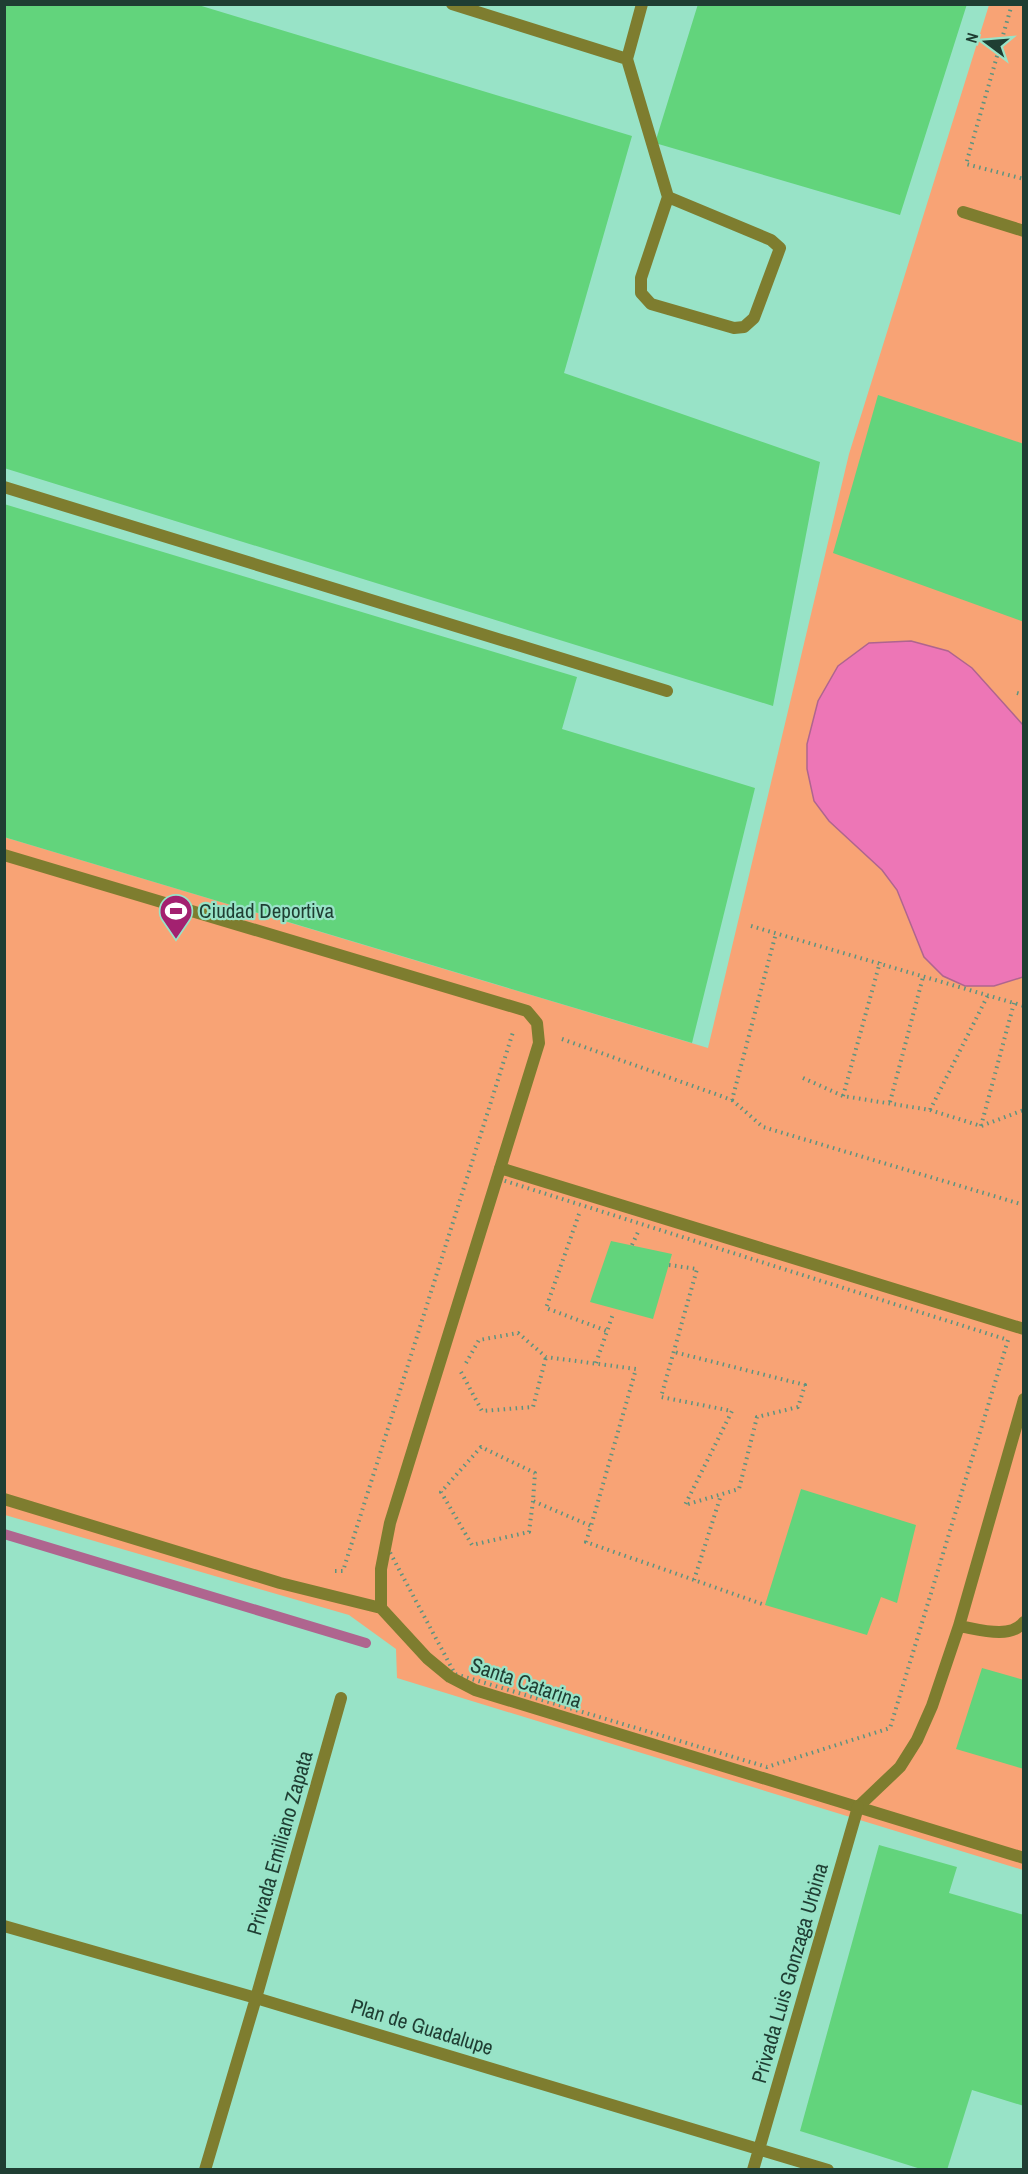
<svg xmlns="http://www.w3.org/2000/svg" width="1028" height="2174" viewBox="0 0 1028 2174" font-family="'Archivo Narrow',sans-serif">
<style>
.green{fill:#f8a375}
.water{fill:#ed76b6;stroke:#af658f;stroke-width:1.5}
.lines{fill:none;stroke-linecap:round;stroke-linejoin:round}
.stream{stroke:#af658f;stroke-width:10}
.building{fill:#62d47c}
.path{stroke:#5d937f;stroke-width:4;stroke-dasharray:1.5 4.5;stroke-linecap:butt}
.lane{stroke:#7e7d2f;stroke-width:12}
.street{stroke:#7e7d2f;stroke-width:12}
.labels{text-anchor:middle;stroke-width:4.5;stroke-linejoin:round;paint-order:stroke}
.poi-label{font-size:21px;fill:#1f3e33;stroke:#98e3c7;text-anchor:start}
.street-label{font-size:21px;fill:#1f3e33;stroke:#98e3c7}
</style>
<rect width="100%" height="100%" fill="#98e3c7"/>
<path class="green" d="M989 5H1023V1870L397 1678 396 1649 349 1615 5 1515 4 837 708 1048 849 454Z"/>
<path class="water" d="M911 641 948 651 972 668 1023 725V977L994 986H965L943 976 924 957 897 890 882 870 829 821 814 801 807 769V744L818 701 838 666 869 643Z"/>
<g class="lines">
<path class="stream" d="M4 1534 366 1643"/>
</g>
<path class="building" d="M4 4H195L632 136 564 373 820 462 773 706 4 468Z
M698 4H967L900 215 655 143Z
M878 395 1024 444V622L833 553Z
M4 504 577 677 562 729 755 788 692 1043 4 837Z
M611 1241 672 1254 653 1319 590 1302Z
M801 1489 916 1525 897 1603 881 1597 867 1635 765 1605Z
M982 1668 1024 1680V1769L956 1749Z
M879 1845 957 1867 949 1893 1024 1915V2106L972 2090 947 2170H924L800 2131Z"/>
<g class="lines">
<path class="path" d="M1012 4 966 164 1024 179
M1017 693 1024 695
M751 926 1024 1006
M562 1039 732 1100 776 933
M803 1078 843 1096 930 1110 981 1126 1024 1110
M843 1096 880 962
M732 1100 763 1127 1024 1205
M890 1102 923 977
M930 1110 988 995
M981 1126 1014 1003
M499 1179 1008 1340 890 1728 767 1767 455 1674 386 1545Z
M579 1214 546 1308 607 1331
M632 1245 638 1232
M669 1265 697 1269 661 1397 732 1411 685 1505 739 1489 757 1417 798 1407 805 1385 674 1352
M466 1363 479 1340 518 1333 546 1357 636 1369 591 1526
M596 1363 613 1314
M461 1372 482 1411 533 1407 546 1357
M533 1501 529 1532 472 1545 441 1492 481 1447 535 1473 533 1501 591 1526 586 1542 765 1605
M335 1571H343L513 1032
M694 1580 721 1495"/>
<path class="lane" d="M452 4 627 59
M642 4 627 59 668 197 641 278V293L651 304 734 328 744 327 754 318 780 248 771 240 668 197
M963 212 1024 231
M4 487 667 691
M4 855 527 1011 537 1023 539 1043 390 1523 381 1569V1608
M500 1168 1024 1329
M4 1499 280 1583 381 1608 427 1658 450 1677 475 1690 1024 1858
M959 1626C978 1629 1010 1640 1024 1622
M858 1807 900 1767 917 1740 932 1706 959 1626 1024 1399"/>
<path class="street" d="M4 1926 256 1998 828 2170
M205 2170 256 1998 341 1698
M753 2170 858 1807"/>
</g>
<defs>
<g id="stadium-pin" transform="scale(1.725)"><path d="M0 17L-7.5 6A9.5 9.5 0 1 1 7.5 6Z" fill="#a32170" stroke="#98e3c7"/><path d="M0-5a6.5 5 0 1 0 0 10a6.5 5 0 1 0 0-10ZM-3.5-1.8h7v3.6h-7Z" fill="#fff"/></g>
</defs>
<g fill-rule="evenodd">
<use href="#stadium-pin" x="176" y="911"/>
</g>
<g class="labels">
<g class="poi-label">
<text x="199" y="918">Ciudad Deportiva</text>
</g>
<g class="street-label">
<text transform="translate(526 1683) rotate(19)" y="7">Santa Catarina</text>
<text transform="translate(280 1843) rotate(-74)" y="7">Privada Emiliano Zapata</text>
<text transform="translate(790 1973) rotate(-74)" y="7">Privada Luis Gonzaga Urbina</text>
<text transform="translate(422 2027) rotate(17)" y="7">Plan de Guadalupe</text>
</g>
</g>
<rect width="1028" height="2174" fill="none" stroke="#1f3e33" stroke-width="12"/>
<g transform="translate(986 42) rotate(286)" stroke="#98e3c7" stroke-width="4.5" paint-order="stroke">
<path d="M0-4.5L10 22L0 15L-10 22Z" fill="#1f3e33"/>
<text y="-9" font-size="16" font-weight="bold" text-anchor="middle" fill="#1f3e33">N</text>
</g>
</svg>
